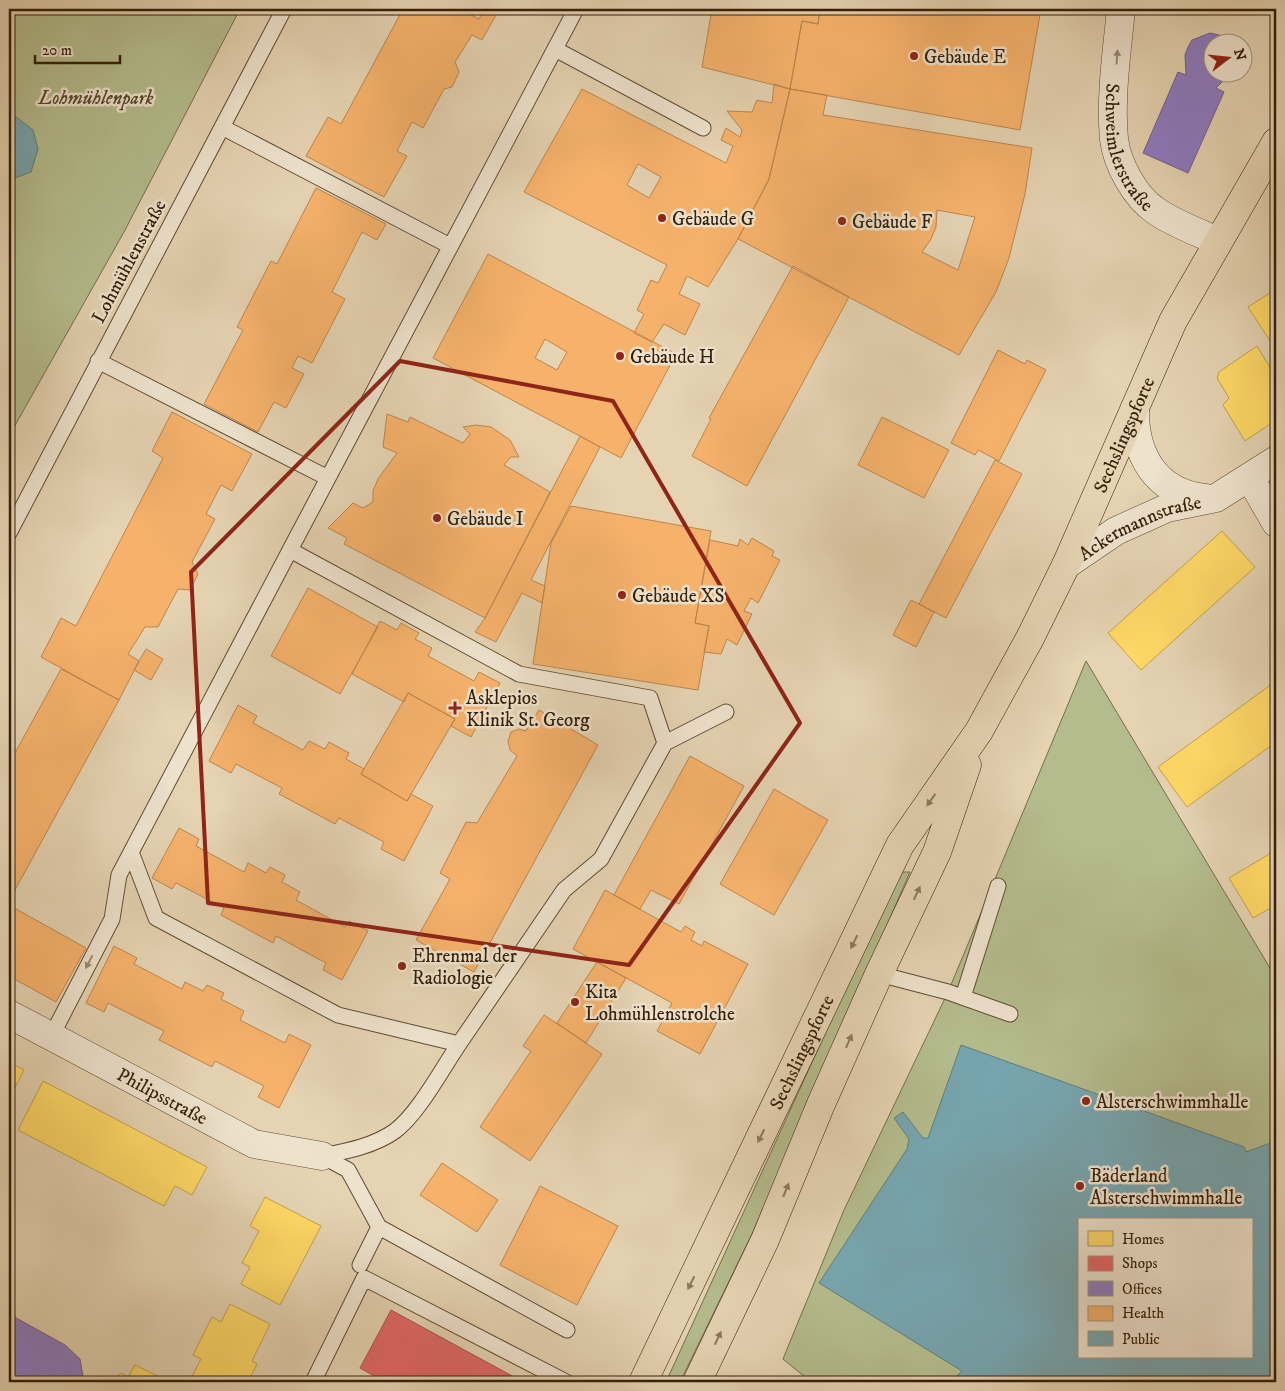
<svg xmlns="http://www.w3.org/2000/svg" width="1285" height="1391" viewBox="0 0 1285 1391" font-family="'IM FELL DW Pica',serif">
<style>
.green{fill:#b4bc8d;stroke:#746e4b;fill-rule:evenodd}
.homes{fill:#ffd966;stroke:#c2a14a}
.shops{fill:#e06666;stroke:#ac514a}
.offices{fill:#8e7cc3;stroke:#73608b}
.health{fill:#f6b26b;stroke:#bc864e;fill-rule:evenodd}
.public{fill:#76a5af;stroke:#627d7d;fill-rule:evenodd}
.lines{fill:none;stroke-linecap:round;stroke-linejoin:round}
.lane-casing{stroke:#604c33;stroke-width:17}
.street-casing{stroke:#604c33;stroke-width:29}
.primary-casing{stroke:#341f09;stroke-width:29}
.lane{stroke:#eee2cd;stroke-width:15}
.street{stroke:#eee2cd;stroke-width:28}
.primary{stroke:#e5d3b2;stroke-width:28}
.oneway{fill:#9a8a75}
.oneway2{fill:#8c795e}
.marked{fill:none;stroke:#8f2418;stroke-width:4;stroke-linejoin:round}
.poi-dot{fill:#8f2418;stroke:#eee2cd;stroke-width:2}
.labels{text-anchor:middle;stroke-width:5;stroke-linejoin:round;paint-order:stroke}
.poi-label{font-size:19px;fill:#341f09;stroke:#eee2cd;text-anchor:start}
.park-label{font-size:19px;font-style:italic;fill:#54462a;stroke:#eee2cd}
.street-label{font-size:19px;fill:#341f09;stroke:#eee2cd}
</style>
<rect width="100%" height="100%" fill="#e5d3b2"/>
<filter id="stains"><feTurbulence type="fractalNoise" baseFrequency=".004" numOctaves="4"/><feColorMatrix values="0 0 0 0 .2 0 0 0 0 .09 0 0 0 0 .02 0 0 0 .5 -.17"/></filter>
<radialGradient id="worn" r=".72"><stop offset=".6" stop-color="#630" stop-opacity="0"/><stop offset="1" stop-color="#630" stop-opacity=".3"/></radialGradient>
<path class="green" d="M9 9H240L124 232 9 436Z
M1086 661 1276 978V1382H811L783 1359 844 1210 948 992ZM1079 1220H1251V1357H1079Z
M899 872H910L752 1234 680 1382H666Z"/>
<path class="homes" d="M1276 289V350L1248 307Z
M1257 346 1272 371 1276 368V420L1245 441 1223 405 1229 398 1217 378 1219 372Z
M1222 531 1255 567 1141 670 1108 633Z
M1276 681V742L1187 807 1158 767Z
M1276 850V905L1253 918 1229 878Z
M9 1062 24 1070 9 1099Z
M43 1081 207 1167 192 1195 175 1186 164 1206 18 1130Z
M265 1197 321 1226 280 1305 241 1284 250 1267 242 1263 259 1231 250 1226Z
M230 1304 270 1324 252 1361 257 1364 248 1382H189L201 1359 193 1355 212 1317 221 1322Z
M135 1365 170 1382H111L121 1373 128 1377Z"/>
<path class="shops" d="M391 1310 514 1377 511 1382H385L360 1368Z"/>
<path class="offices" d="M1210 33 1219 35 1229 42H1212V72H1232L1216 88 1224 92 1188 173 1143 153 1178 72 1186 75 1185 55 1188 47 1192 40Z
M9 1314 65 1345 80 1359 84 1382H9Z"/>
<path class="health" d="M403 9H469L467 13 479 19 484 9 496 15 482 40 472 35 455 62 459 72 452 87 444 89 423 128 412 122 397 151 407 156 384 197 306 156 328 117 341 124Z
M712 9H820L818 24 802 21 790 89 702 67Z
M820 9H1041L1020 130 790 89 802 21 818 24Z
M774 84 790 89 769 179 738 239 708 287 687 276 679 294 700 304 685 335 664 324 652 342 634 333 644 314 637 310 651 280 658 283 667 265 524 192 582 89 726 163 733 146 721 140 726 128 740 137 742 130 727 111 752 112 757 100 772 103ZM638 164 661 177 649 198 627 185Z
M790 89 827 95 823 115 1032 148 1025 194 1009 258 996 292 959 355 738 239 769 179ZM937 210 975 217 958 270 922 252 931 239 936 227Z
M316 188 386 224 377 240 362 232 332 292 345 299 312 363 298 356 292 368 304 374 286 408 274 402 258 432 204 404 243 330 237 327 271 261 277 264Z
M488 254 676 354 621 458 433 358ZM545 339 567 352 557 370 535 358Z
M793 266 849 297 747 486 692 456 711 419 709 418Z
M998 350 1025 364 1027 360 1046 370 999 461 978 450 975 455 951 443Z
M172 412 252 454 232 491 221 485 206 514 215 519 192 562 198 574 190 590 178 589 158 627H145L128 654 139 661 119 700 41 657 61 618 76 626 163 458 152 451Z
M387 414 408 422 410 417 463 443 470 434 463 427 476 425 491 427 510 440 519 457H511L504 465 550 492 485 618 344 544 347 538 328 528 353 503 363 508 373 502V491L378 479 397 453 383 447Z
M882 417 949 450 924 498 858 465Z
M580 436 600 447 531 580 545 586 542 603 522 593 496 642 475 632 485 618Z
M995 460 1022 474 946 618 919 604Z
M571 506 711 531 695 623 709 626 698 690 533 664 551 543Z
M752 538 774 551 772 556 780 560 758 603 751 598 744 611 752 614 737 645 727 639 721 654 704 652 709 626 695 623 710 540 738 546 740 539 748 545Z
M308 588 378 627 340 694 271 656Z
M911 600 934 612 916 647 893 635Z
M380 621 397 630 401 623 419 633 415 639 432 648 428 656 474 681 479 672 500 683 471 737 451 726 455 719 408 693 404 702 352 674Z
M146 649 163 659 151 680 134 670Z
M61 669 119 700 9 901V764Z
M408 693 455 719 407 801 361 774Z
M238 705 257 716 253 723 303 750 309 741 325 749 329 742 349 753 346 759 364 769 361 774 407 801 411 794 433 806 404 861 381 849 384 842 339 818 335 824 279 794 282 788 236 764 231 773 209 761Z
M539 710 598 745 474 972 416 940 450 879 440 873 466 822 477 823 517 756 510 750 508 741 511 732 519 729 526 731Z
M690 756 744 786 679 904 651 890 640 909 614 895Z
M774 789 828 820 774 915 720 884Z
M179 828 199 839 196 846 244 872 248 863 266 873 270 867 285 875 282 882 300 892 296 900 345 927 349 921 368 931 342 980 323 970 326 963 276 936 273 943 221 915 224 908 176 883 172 889 152 878Z
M605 890 681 932 685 926 695 932 691 940 702 946 704 941 748 964 700 1054 657 1031 672 1003 573 949Z
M9 905 86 948 56 1002 9 976Z
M114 946 137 958 134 964 182 989 185 982 203 991 207 985 224 993 221 999 244 1011 240 1020 285 1043 289 1034 311 1045 279 1108 258 1097 264 1086 215 1061 212 1067 159 1040 164 1031 108 1003 104 1012 86 1003Z
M597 962 626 978 586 1043 557 1023Z
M544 1015 602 1054 530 1161 480 1127 531 1051 523 1046Z
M442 1163 498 1200 477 1232 420 1195Z
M540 1186 618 1226 577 1305 500 1265Z"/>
<path class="public" d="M15 116 33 130 38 149 31 172 15 178 9 174V120Z
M961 1045 1244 1147 1246 1152 1276 1141V1362L1273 1364 1276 1382H951L962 1371 819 1283 907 1149 909 1139 894 1118 903 1112 923 1138H928ZM1079 1220H1251V1357H1079Z"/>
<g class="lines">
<g class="lane-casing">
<path id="lane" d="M555 49 703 128
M222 127 450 246
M98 361 328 478
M9 533 284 9
M665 743 726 712
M131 852 156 918 338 1015 459 1044 564 890 601 859 665 743 650 698 519 674 290 550 576 9
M879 974 948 992 1010 1014
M963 997 998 886
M51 1037 112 919 119 875 290 550
M322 1156 348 1170 379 1227 567 1330
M322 1156C347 1151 374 1146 395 1131 418 1114 442 1069 459 1044
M360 1265 379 1227
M313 1382 364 1278 566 1382"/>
</g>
<g class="street-casing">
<g id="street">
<path id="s1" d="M1121 9C1117 51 1110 97 1114 139 1117 164 1135 197 1156 211 1175 224 1197 232 1218 241"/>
<path d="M1135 408C1134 455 1156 493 1205 498"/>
<path d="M1250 478 1276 523"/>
<path id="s2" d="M1066 565 1116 531 1167 508 1216 498 1276 460"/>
<path id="s3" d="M9 1014 254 1144 322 1156"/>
</g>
</g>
<g class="primary-casing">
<g id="primary">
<path id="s4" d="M643 1382 900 845 979 731 1030 638 1066 565 1173 321 1276 142"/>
<path d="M697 1382 765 1240 821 1104 879 974 937 852 967 765"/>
</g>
</g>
<use href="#lane" class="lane"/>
<use href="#street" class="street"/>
<use href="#primary" class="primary"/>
</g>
<defs><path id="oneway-solid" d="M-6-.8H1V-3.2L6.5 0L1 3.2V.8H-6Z" transform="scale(1.25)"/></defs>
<g class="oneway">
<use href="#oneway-solid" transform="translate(1117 57) rotate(-86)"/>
<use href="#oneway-solid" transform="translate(89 962) rotate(118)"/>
</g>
<g class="oneway2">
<use href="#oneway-solid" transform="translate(931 800) rotate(125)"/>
<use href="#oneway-solid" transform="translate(917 893) rotate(-65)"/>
<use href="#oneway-solid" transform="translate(854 942) rotate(116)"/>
<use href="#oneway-solid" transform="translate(849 1041) rotate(-66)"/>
<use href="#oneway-solid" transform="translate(761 1136) rotate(116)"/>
<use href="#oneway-solid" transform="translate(786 1190) rotate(-68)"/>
<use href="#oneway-solid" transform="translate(691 1283) rotate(116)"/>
<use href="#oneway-solid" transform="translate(718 1338) rotate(-65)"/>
</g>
<path class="marked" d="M400 361 613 401 800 723 629 965 208 903 191 572Z"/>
<g class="poi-dot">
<circle cx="914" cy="56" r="5"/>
<circle cx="662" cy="218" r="5"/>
<circle cx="842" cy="221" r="5"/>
<circle cx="620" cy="356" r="5"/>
<circle cx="437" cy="518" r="5"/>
<circle cx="622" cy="595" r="5"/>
<path d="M452.5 700.5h5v5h5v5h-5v5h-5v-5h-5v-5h5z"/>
<circle cx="402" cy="966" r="5"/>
<circle cx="575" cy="1002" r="5"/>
<circle cx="1086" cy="1101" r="5"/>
<circle cx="1080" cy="1186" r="5"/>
</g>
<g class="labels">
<g class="poi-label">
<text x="924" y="63">Gebäude E</text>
<text x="672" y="225">Gebäude G</text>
<text x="852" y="228">Gebäude F</text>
<text x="630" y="363">Gebäude H</text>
<text x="447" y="525">Gebäude I</text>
<text x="632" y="602">Gebäude XS</text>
<text x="466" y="704">Asklepios<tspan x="466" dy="22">Klinik St. Georg</tspan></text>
<text x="412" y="962">Ehrenmal der<tspan x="412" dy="22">Radiologie</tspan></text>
<text x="585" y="998">Kita<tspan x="585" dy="22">Lohmühlenstrolche</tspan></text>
<text x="1096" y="1108">Alsterschwimmhalle</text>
<text x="1090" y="1182">Bäderland<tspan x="1090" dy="22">Alsterschwimmhalle</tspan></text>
</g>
<g class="park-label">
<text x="96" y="104">Lohmühlenpark</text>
</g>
<g class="street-label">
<text dy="7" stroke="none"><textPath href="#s1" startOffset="142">Schweimlerstraße</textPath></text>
<text transform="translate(128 261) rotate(-62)" y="7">Lohmühlenstraße</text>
<text dy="7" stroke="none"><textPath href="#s4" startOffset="1064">Sechslingspforte</textPath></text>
<text dy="7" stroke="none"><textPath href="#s2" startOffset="84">Ackermannstraße</textPath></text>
<text dy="7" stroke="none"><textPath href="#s4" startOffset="366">Sechslingspforte</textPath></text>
<text dy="7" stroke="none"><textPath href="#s3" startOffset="174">Philipsstraße</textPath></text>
</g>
</g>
<rect width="1285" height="1391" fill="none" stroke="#e5d3b2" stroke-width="30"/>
<rect x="10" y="10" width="1265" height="1371" fill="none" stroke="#341f09" stroke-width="2.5"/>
<rect x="15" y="15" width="1255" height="1361" fill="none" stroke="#341f09"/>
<rect x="1078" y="1218" width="175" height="140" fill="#eee2cd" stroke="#a4947f"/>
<rect x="1088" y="1231" width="25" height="15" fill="#ffd966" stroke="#a4947f"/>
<text x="1122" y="1244" font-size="15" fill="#341f09">Homes</text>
<rect x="1088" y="1256" width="25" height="15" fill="#e06666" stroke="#a4947f"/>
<text x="1122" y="1268" font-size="15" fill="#341f09">Shops</text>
<rect x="1088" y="1281" width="25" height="15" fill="#8e7cc3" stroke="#a4947f"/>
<text x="1122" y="1294" font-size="15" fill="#341f09">Offices</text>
<rect x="1088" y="1306" width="25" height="15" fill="#f6b26b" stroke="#a4947f"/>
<text x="1122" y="1318" font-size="15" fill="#341f09">Health</text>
<rect x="1088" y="1331" width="25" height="15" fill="#76a5af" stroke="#a4947f"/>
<text x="1122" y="1344" font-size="15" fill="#341f09">Public</text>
<g transform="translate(1228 58) rotate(74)"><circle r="24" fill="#eee2cd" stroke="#a4947f"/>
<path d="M0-4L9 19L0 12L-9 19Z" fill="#8f2418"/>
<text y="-8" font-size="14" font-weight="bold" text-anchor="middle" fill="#341f09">N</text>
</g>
<path d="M35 55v8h85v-8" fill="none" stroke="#341f09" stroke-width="2.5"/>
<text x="42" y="55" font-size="15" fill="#341f09" stroke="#eee2cd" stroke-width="4" paint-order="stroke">20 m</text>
<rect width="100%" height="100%" filter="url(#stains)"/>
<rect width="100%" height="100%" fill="url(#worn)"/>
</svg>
